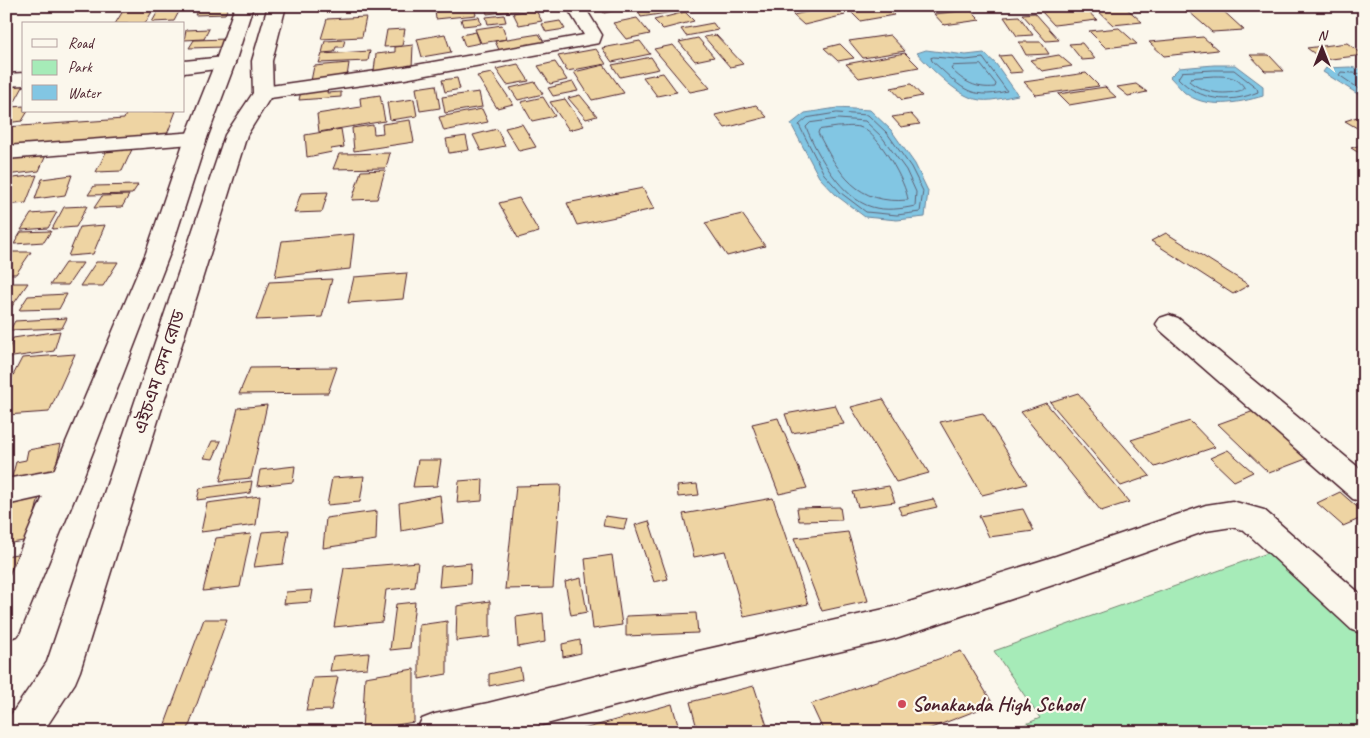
<svg xmlns="http://www.w3.org/2000/svg" width="1370" height="738" viewBox="0 0 1370 738" font-family="Caveat,'Noto Sans Bengali',sans-serif">
<style>
.green{fill:#a6ebb8;stroke:#788572}
.water{fill:#82c6e3;stroke:#6c8399}
.lines{fill:none;stroke-linecap:round;stroke-linejoin:round}
.shore{stroke:#606275;stroke-width:1}
.building{fill:#eed4a3;stroke:#4a1f2b}
.minor-casing{stroke:#4a1f2b;stroke-width:3}
.tertiary-casing{stroke:#4a1f2b;stroke-width:3}
.secondary-casing{stroke:#4a1f2b;stroke-width:3}
.minor{fill:#fbf7ec;fill-rule:evenodd}
.tertiary{fill:#fbf7ec;fill-rule:evenodd}
.secondary{fill:#fbf7ec;fill-rule:evenodd}
.poi-dot{fill:#d1495b;stroke:#fbf7ec;stroke-width:2}
.labels{text-anchor:middle;stroke-width:4.5;stroke-linejoin:round;paint-order:stroke}
.street-label{font-size:18px;fill:#4a1f2b;stroke:#fbf7ec}
.near-poi-label{font-size:21px;font-weight:bold;fill:#4a1f2b;stroke:#fbf7ec;text-anchor:start}
</style>
<rect width="100%" height="100%" fill="#fbf7ec"/>
<filter id="ink" filterUnits="userSpaceOnUse"><feTurbulence type="fractalNoise" baseFrequency=".02" numOctaves="2"/><feDisplacementMap in="SourceGraphic" scale="10" xChannelSelector="R" yChannelSelector="G"/><feConvolveMatrix kernelMatrix="1 2 1 2 8 2 1 2 1" color-interpolation-filters="sRGB"/></filter>
<g filter="url(#ink)">
<path class="green" d="M1290 545 1364 610V732H1007L1040 718 994 651Z"/>
<path class="water" d="M926 50 966 55 984 53 996 64 1018 95C1006 97 988 103 975 99 957 95 929 67 917 53Z
M1214 65H1235L1263 86V96C1239 103 1205 110 1184 92 1179 87 1175 82 1170 77L1179 68Z
M1350 67 1364 70V98L1323 72 1326 68Z
M837 108 870 110 891 130 915 164 928 191 925 217 897 220 865 217 837 196 819 177 791 124 805 113Z"/>
<g class="lines">
<path class="shore" d="M934 57 966 60 983 58 1007 91C967 101 960 85 932 61L931 58Z
M981 65 996 84 995 87C976 89 964 82 951 69L953 66Z
M1214 70H1234L1257 88 1258 92C1229 104 1200 101 1178 78L1182 72Z
M1364 74 1341 72 1339 75 1364 92
M1214 76C1227 76 1238 76 1245 89 1227 96 1204 94 1189 81L1191 78Z
M837 113 868 115 887 133 911 167 923 191 920 212 897 215 866 212 841 193 824 174 799 125 807 118Z
M838 119 865 121 882 137 906 170 916 192 915 206C902 209 885 211 872 207 842 199 817 154 806 127L810 123Z
M838 127C845 127 855 125 862 128 879 135 906 182 908 200 857 205 839 174 818 133L819 130Z"/>
</g>
<path class="building" d="M126 6H155L145 24H115Z
M161 6H182L174 21 152 22Z
M200 6H229L225 14 195 15Z
M485 6H526L527 9 487 14Z
M597 6H629L630 7 604 13Z
M658 6H668L673 12 641 17 637 9Z
M834 6 845 15 804 25 793 15Z
M845 6H885L894 15 860 21Z
M1124 6 1142 22 1113 25 1096 9Z
M474 7 476 15 436 19 435 11Z
M1219 7 1244 30 1212 32 1187 10Z
M1084 8 1097 20 1054 25 1042 12Z
M535 9 542 21 519 25 513 13Z
M970 10 980 20 944 25 934 14Z
M685 12 694 21 663 29 654 20Z
M1035 13 1059 40 1046 41 1022 14Z
M504 15 506 22 488 24 486 17Z
M1019 16 1033 35 1017 36 1004 17Z
M366 17 362 37 321 39 327 19Z
M479 17 481 24 463 26 461 19Z
M637 18 650 34 626 39 613 23Z
M560 21 565 29 546 32 542 24Z
M713 23 718 30 686 36 681 29Z
M502 25 507 39 481 43 475 29Z
M1119 28 1137 44 1106 48 1089 31Z
M209 29 204 39 184 40 186 30Z
M405 29 402 46 384 47 387 30Z
M476 32 480 43 465 46 461 35Z
M445 34 451 52 422 57 417 39Z
M539 34 544 42 499 50 495 41Z
M716 35 743 64 730 67 704 37Z
M890 35 905 51 863 58 849 41Z
M1203 37 1218 50 1164 56 1149 42Z
M698 38 714 57 695 61 679 42Z
M227 39 223 47 189 48 194 40Z
M345 40 343 47H336L334 52 322 53 325 41Z
M640 41 650 54 612 62 602 48Z
M1019 42H1041L1049 54 1026 55Z
M1082 43 1095 59 1082 60 1069 44Z
M1347 43 1364 55 1323 60 1307 48Z
M840 44 854 58 838 61 824 48Z
M413 45 412 68 374 71 376 54 395 52V47Z
M673 45 710 88 690 92 654 49Z
M596 49 606 64 567 71 558 56Z
M370 51 368 61 319 63 322 54Z
M905 53 919 67 859 78 846 64Z
M1011 55 1023 72 1010 73 999 56Z
M1059 55 1072 66 1042 71 1030 60Z
M1250 55H1269L1284 71H1265Z
M651 57 659 69 620 77 612 65Z
M555 62 567 80 550 84 538 66Z
M349 63 346 84 310 86 314 66Z
M518 64 529 81 507 85 496 69Z
M604 65 624 93 592 100 574 72Z
M492 73 513 104 497 108 477 76Z
M663 73 677 92 657 96 643 77Z
M1086 73 1099 86 1036 95 1024 82Z
M457 78 460 89 445 92 442 80Z
M535 82 543 94 518 100 510 88Z
M573 82 578 91 553 96 548 88Z
M911 84 922 96 902 100 891 88Z
M1136 84 1147 92 1128 96 1117 87Z
M24 85 12 107 24 106V111H28L22 121 6 123V86Z
M436 85 440 108 420 111 416 88Z
M1105 87 1116 97 1069 105 1058 94Z
M328 89 327 93 341 92V97L299 100 301 91Z
M479 92 482 107 445 113 442 97Z
M380 95 385 121 319 132 317 114 361 107 360 98Z
M580 95 597 116 586 119 568 98Z
M543 97 555 116 532 121 521 102Z
M414 99 417 116 390 120 387 103Z
M565 99 584 126 569 130 550 102Z
M756 105 767 117 725 128 715 115Z
M482 109 488 122 444 131 439 117Z
M127 111H176L166 137 6 149V127L124 119Z
M911 114 920 124 901 127 892 117Z
M1357 117 1364 121V132L1345 121Z
M410 120 414 142 354 151 352 128 373 125 374 134 383 133 382 124Z
M522 124 536 147 519 151 505 128Z
M341 129 344 147 331 149 332 152 307 157 305 135Z
M497 129 505 146 481 151 473 135Z
M466 136 469 150 449 153 446 139Z
M1364 144V156L1351 148Z
M134 145 122 171 96 172 109 146Z
M47 153 39 171 6 175V163L10 157Z
M390 153 386 168 333 169 339 154Z
M385 170 377 199 352 200 361 171Z
M37 175 26 203 6 205V179Z
M72 175 65 195 35 199 42 179Z
M138 185 132 194 88 195 94 186Z
M643 188 654 209 577 225 567 203Z
M328 192 322 212 294 213 301 193Z
M129 195 122 207 94 208 102 196Z
M519 198 539 232 518 238 499 203Z
M87 206 76 227 52 229 64 207Z
M57 212 48 228 21 230 31 214Z
M742 214 765 246 727 256 705 223Z
M105 225 93 254 68 256 80 227Z
M51 231 44 242 14 244 21 232Z
M1166 233 1249 285 1233 294 1151 241Z
M354 234 350 269 275 277 282 241Z
M6 252H31L16 274H6Z
M96 262H118L103 286H80Z
M65 263H83L68 285H50Z
M407 273 403 299 348 303 354 277Z
M332 279 322 317 256 320 269 282Z
M6 283H28L6 315Z
M67 294 59 309 19 310 28 296Z
M67 318 62 328 10 330 15 321Z
M60 331 54 351 6 358 13 338Z
M75 354 49 412 6 415V389L22 358Z
M337 367 328 393 239 394 250 368Z
M1078 393 1150 476 1121 486 1050 402Z
M883 399 929 473 896 482 851 407Z
M1046 403 1129 502 1101 511 1021 412Z
M267 405 251 478 220 481 238 408Z
M835 405 844 424 792 433 785 414Z
M1254 411 1306 459 1269 473 1218 424Z
M983 413 1027 484 982 495 940 422Z
M778 418 807 488 779 494 752 424Z
M1190 421 1215 447 1155 467 1131 440Z
M212 441H221L213 459 204 458Z
M61 444 53 479 9 488 16 462 26 460 28 450Z
M1228 450 1253 472 1234 481 1210 458Z
M418 460H441L437 486 413 487Z
M295 466 293 482 257 486 260 470Z
M364 476 360 502 327 505 332 478Z
M483 479 482 501 457 503 459 481Z
M252 481 250 493 197 500 200 488Z
M697 484 699 495 678 497 677 486Z
M561 485 553 588 505 589 516 486Z
M889 486 895 502 858 507 853 492Z
M40 492 29 540 6 544V498Z
M1340 492 1364 513V517L1343 526 1317 503Z
M440 495 443 523 401 531 399 503Z
M260 496 256 525 201 532 207 503Z
M773 498 808 604 744 617 725 551 694 557 683 514Z
M933 499 937 507 902 515 898 507Z
M840 507 842 520 799 521 797 508Z
M1023 509 1034 531 989 537 979 516Z
M377 511 376 540 323 548 326 518Z
M605 516 627 519 624 529 603 526Z
M649 521 668 579 654 582 635 525Z
M289 530 283 564 254 567 262 532Z
M848 532 868 601 822 611 794 538Z
M251 534 240 587 203 591 216 538Z
M22 553 6 611V556Z
M612 555 622 625 593 629 585 559Z
M418 562 415 587 386 590 382 622 334 627 344 568Z
M471 563 470 584 439 587 441 566Z
M581 578 587 612 571 615 565 582Z
M313 590 311 602 284 604 286 592Z
M490 601V637L456 641 457 606Z
M415 602 410 648 390 650 396 604Z
M543 613 545 642 518 647 516 617Z
M696 613 698 633 626 636V616Z
M204 619H227L187 732H162Z
M447 621V674L419 679V625Z
M580 640 581 653 563 657 562 644Z
M961 651 993 704 921 732H824L811 704Z
M369 653 367 668 330 671 333 656Z
M520 667 522 679 489 686V674Z
M414 669V722L362 731 365 677Z
M338 677 331 710 306 711 313 678Z
M754 686 769 732H698L690 702Z
M672 704 680 732H573Z"/>
<g class="lines">
<g class="minor-casing">
<path id="minor" d="M566 6H584L602 35 599 43 405 79 263 99 256 97 253 93 256 89 263 87 405 67 584 35Z
M196 132 204 133 207 138 204 143 6 159V146Z
M1169 315 1178 318 1364 472V502L1353 499 1160 330 1156 324 1160 318Z
M67 468 78 471 82 480 78 489 6 505V479Z
M1232 501 1264 510 1364 597V634L1352 630 1244 530 1232 527 1206 531 1056 584 893 639 668 692 516 732H416L422 719 435 714 488 703 668 658 893 607 1056 556 1206 505Z"/>
</g>
<g class="tertiary-casing">
<path id="tertiary" d="M225 57 232 59 235 63 232 67 184 73V61Z
M24 73V85L6 86V74Z"/>
</g>
<g class="secondary-casing">
<path id="secondary" d="M235 6H253L235 63 207 138 170 253 82 480 23 624 18 635 6 640V584L146 253 185 138 215 63Z
M268 6H286L272 61 273 93 247 135 80 671 75 683 43 732H6L8 719 47 662 225 135 253 93 252 61Z"/>
</g>
<use href="#minor" class="minor"/>
<use href="#tertiary" class="tertiary"/>
<use href="#secondary" class="secondary"/>
</g>
</g>
<circle class="poi-dot" cx="902" cy="704" r="5"/>
<g class="labels">
<g class="street-label">
<text transform="translate(159 372) rotate(-72)" y="6">এইচএম সেন রোড</text>
</g>
<g class="near-poi-label">
<text x="912" y="711">Sonakanda High School</text>
</g>
</g>
<rect width="1370" height="738" fill="none" stroke="#fbf7ec" stroke-width="25"/>
<rect x="12" y="12" width="1345" height="713" fill="none" stroke="#4a1f2b" stroke-width="2" filter="url(#ink)"/>
<rect x="22" y="22" width="162" height="90" fill="#fbf7ec" stroke="#b4a19f"/>
<rect x="32" y="39" width="25" height="8" fill="#fbf7ec" stroke="#b4a19f"/>
<text x="68" y="48" font-size="15" fill="#4a1f2b">Road</text>
<rect x="32" y="60" width="25" height="15" fill="#a6ebb8" stroke="#b4a19f"/>
<text x="68" y="72" font-size="15" fill="#4a1f2b">Park</text>
<rect x="32" y="85" width="25" height="15" fill="#82c6e3" stroke="#b4a19f"/>
<text x="68" y="98" font-size="15" fill="#4a1f2b">Water</text>
<g transform="translate(1322 48)" stroke="#fbf7ec" stroke-width="4" paint-order="stroke">
<path d="M0-4L9 19L0 12L-9 19Z" fill="#4a1f2b"/>
<text y="-8" font-size="14" font-weight="bold" text-anchor="middle" fill="#4a1f2b">N</text>
</g>
</svg>
